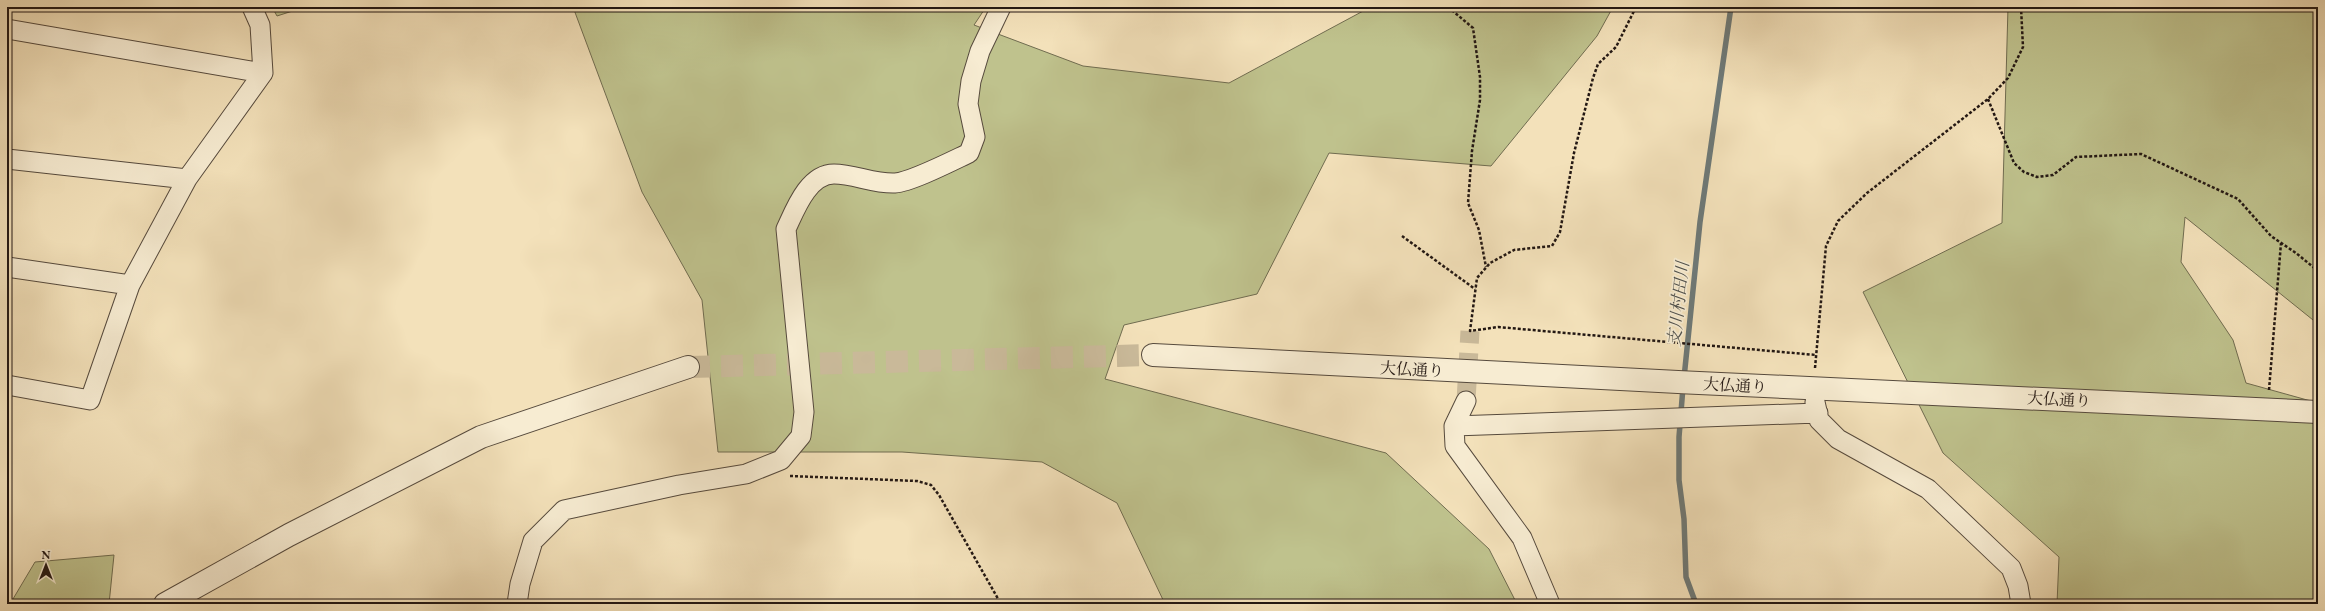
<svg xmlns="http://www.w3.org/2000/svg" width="2325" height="611" viewBox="0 0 2325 611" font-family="'EB Garamond','Noto Serif JP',serif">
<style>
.green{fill:#bfc28d;stroke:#706c50}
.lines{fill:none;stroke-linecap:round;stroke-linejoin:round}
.stream{stroke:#6e7977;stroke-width:5.5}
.minor-tunnel{stroke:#c9b999;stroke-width:19;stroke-dasharray:19 10;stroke-linecap:butt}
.tertiary-tunnel{stroke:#c9b999;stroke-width:22;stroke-dasharray:22 11;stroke-linecap:butt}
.minor-casing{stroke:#564a3d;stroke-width:21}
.tertiary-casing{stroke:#564a3d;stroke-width:24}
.path{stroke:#221713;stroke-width:2.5;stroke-dasharray:3 2;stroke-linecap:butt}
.minor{stroke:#f7ecd2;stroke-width:19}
.tertiary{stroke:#f7ecd2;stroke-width:22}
.labels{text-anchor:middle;stroke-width:3.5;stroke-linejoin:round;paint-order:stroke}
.street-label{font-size:16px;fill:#221713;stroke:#f7ecd2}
.water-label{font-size:17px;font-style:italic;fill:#4e504d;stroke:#f7ecd2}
</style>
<rect width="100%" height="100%" fill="#f3e1ba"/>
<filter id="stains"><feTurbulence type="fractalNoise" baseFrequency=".005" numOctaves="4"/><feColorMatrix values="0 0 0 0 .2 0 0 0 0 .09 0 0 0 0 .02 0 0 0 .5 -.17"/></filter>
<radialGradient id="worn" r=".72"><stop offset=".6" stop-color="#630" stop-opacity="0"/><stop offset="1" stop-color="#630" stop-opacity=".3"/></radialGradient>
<path class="green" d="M272 7H305L277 16Z
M573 7H986L974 25 1083 66 1229 83 1365 10 1367 7H1613L1597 36 1491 166 1329 153 1257 294 1124 325 1105 379 1386 453 1489 549 1517 604H1165L1117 503 1042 462 902 452H718L702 300 642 192Z
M2008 7H2318V324L2185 217 2181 262 2233 340 2246 383 2318 403V604H2057L2059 557 1943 453 1863 292 2002 223Z
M114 555 109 604H10L35 562Z"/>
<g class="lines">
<path class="stream" d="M1684 378 1700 222 1731 7
M1683 387 1679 437V480L1684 519 1686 577 1696 604"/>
<path class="minor-tunnel" d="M1466 401 1470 331"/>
<path class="tertiary-tunnel" d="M688 367 1153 355"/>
<g class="minor-casing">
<path id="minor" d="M7 29 263 73
M7 159 187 179
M7 267 130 285
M7 385 90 400 130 285 187 179 263 73 260 25 252 7
M1466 401 1454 426 1455 446 1522 538 1550 604
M1815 402 1819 420 1838 439 1928 489 2011 568 2018 586 2021 604
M1454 426 1818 413
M517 604 520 584 533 541 564 510 679 485 746 474 781 460 801 436 804 412 786 229C795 210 808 174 834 174 854 174 874 184 895 183 911 182 952 161 969 153L975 137 968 104 971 81 980 51 1001 7"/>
</g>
<g class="tertiary-casing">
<path id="tertiary" d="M1153 355C1541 377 1930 393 2318 412
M165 604 289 535 481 437 688 367"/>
</g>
<path class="path" d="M1448 7 1473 28 1480 77V100L1472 151 1468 203 1479 230 1486 267
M1636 7 1616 47 1598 64 1593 78 1574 153 1560 232 1552 246 1514 250 1490 263 1477 278 1470 331 1498 327 1816 355
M1988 99 2014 163 2024 172 2037 177 2053 175 2076 157 2141 154 2238 199 2271 236 2296 253 2318 271
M1402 236 1475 289
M1815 368 1826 246 1838 221 1867 193 1988 99 2008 78 2023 47 2021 7
M2269 390 2281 243
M790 476 917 481 931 485 939 495 1001 604"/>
<use href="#minor" class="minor"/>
<use href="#tertiary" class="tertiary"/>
</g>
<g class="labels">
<g class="street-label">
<text transform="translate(1412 369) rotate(3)" y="6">大仏通り</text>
<text transform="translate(1735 385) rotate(3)" y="6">大仏通り</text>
<text transform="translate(2059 399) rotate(3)" y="6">大仏通り</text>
</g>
<g class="water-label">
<text transform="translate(1678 304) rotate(-84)" y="6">支川村田川</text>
</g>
</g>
<rect width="2325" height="611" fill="none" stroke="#f3e1ba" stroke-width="24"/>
<rect x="8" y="8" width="2309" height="595" fill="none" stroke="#221713" stroke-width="2"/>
<rect x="12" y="12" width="2301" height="587" fill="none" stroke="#221713"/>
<g transform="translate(46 565)" stroke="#f7ecd2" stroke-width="3" paint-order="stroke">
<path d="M0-3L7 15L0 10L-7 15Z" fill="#221713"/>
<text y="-6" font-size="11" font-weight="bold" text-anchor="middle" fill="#221713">N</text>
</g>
<rect width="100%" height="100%" filter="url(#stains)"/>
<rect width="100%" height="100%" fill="url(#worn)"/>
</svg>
